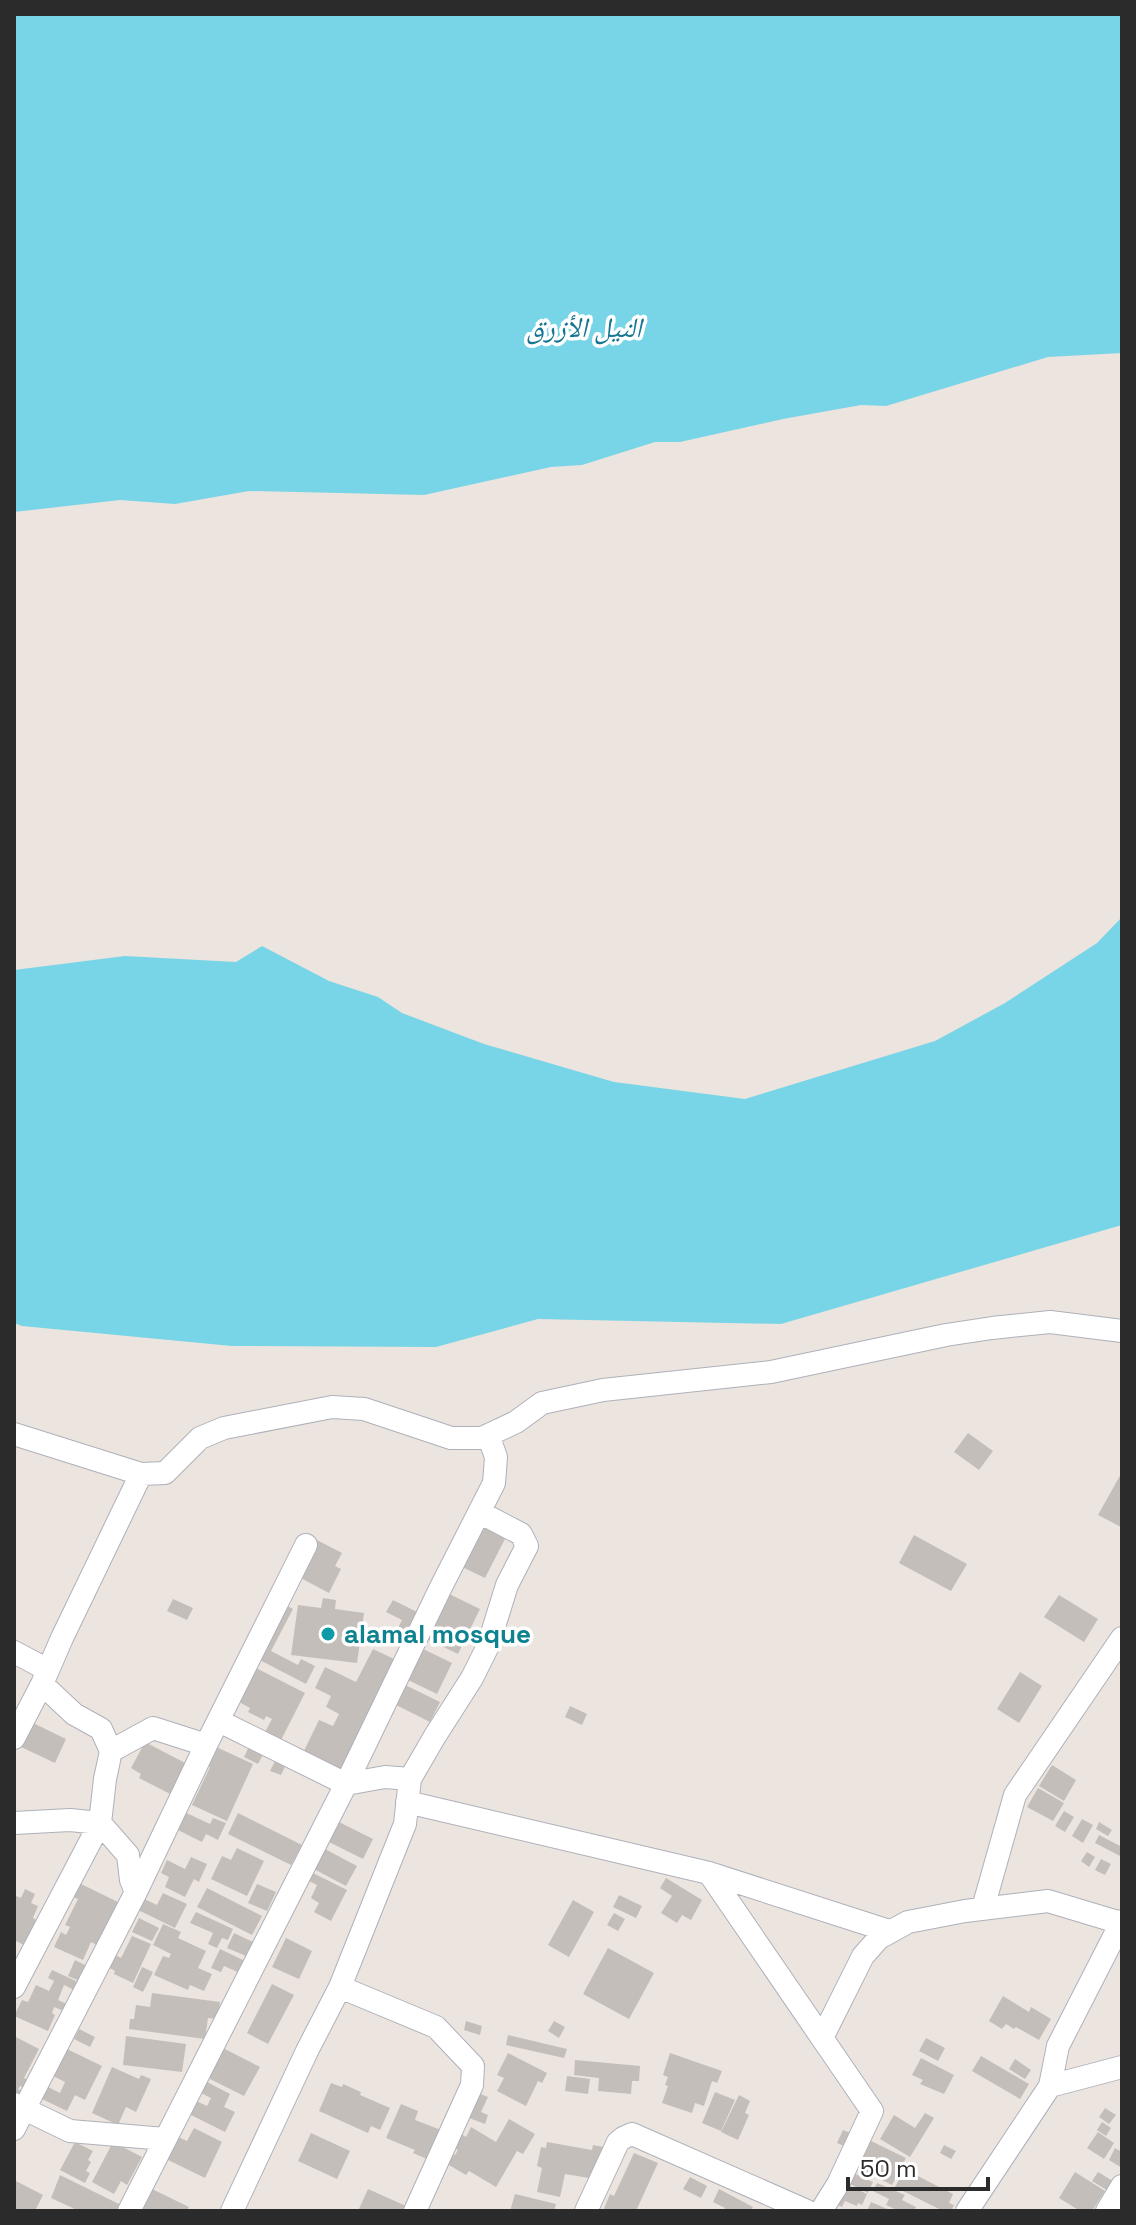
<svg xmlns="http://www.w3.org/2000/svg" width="1136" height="2225" viewBox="0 0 1136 2225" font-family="'Space Grotesk','Noto Naskh Arabic',sans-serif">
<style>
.water{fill:#78d5e7}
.building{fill:#c4beba}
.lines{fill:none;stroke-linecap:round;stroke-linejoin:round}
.minor-casing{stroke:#aeb1ba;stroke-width:24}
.minor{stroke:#fff;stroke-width:22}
.culture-dot{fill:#0f9aa8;stroke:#fff;stroke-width:3}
.labels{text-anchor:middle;stroke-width:7;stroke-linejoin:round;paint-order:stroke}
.culture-label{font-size:26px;font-weight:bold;fill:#0d838f;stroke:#fff;text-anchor:start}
.water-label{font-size:28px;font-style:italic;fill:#167593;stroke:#fff}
</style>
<rect width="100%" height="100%" fill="#ece4de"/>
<path class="water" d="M14 14H1122V353L1048 357 886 406 861 405 783 419 680 442H655L582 465 551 467 424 495 249 491 175 504 120 500 14 512Z
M1122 917V1225L781 1324 538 1319 436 1347 232 1346 22 1326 14 1323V970L125 956 236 962 262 946 329 981 378 997 402 1013 484 1044 614 1082 745 1099 935 1041 1005 1003 1097 943Z"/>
<path class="building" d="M968 1433 993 1451 979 1470 954 1452Z
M1122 1472V1525L1121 1527 1098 1515Z
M483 1523 507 1535 485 1578 462 1567Z
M914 1535 967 1564 951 1591 899 1563Z
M313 1538 342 1553 335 1566 341 1569 329 1593 295 1575Z
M445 1592 480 1609 458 1654 423 1637Z
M1059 1595 1098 1619 1084 1642 1044 1617Z
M323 1598 336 1600 335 1609 364 1613 357 1663 291 1655 298 1605 321 1608Z
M173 1599 193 1608 187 1620 167 1611Z
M393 1600 419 1613 408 1635 397 1630 402 1620 386 1612Z
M282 1603 293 1609 271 1651 298 1665 301 1659 315 1666 306 1684 254 1657Z
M417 1646 452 1663 437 1694 402 1677Z
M373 1649 394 1659 338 1775 301 1757 319 1720 333 1726 339 1714 326 1707 331 1696 315 1688 325 1667 356 1682Z
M256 1668 305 1693 280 1742 264 1734 272 1719 266 1716 264 1720 248 1712 250 1708 239 1702Z
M1020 1672 1042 1686 1019 1723 997 1709Z
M399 1682 440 1702 430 1722 390 1702Z
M570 1706 587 1714 582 1725 565 1717Z
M33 1723 66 1739 55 1763 21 1747Z
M252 1740 267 1747 258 1764 244 1757Z
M145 1742 189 1765 174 1796 139 1778 141 1774 131 1768Z
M212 1745 253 1764 227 1821 192 1805 210 1767 203 1764Z
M279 1753 289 1758 281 1775 270 1771Z
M1052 1765 1076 1780 1064 1801 1039 1786Z
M1038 1788 1064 1803 1053 1821 1027 1807Z
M180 1810 210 1824 213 1818 226 1823 218 1840 206 1834 202 1842 172 1827Z
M1064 1811 1074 1817 1065 1832 1055 1826Z
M238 1813 302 1845 291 1865 228 1834Z
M1082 1819 1093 1825 1083 1843 1072 1836Z
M337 1821 373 1839 363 1859 327 1841Z
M1099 1822 1112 1830 1108 1836 1096 1829Z
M1099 1835 1122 1847V1857L1095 1843Z
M237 1848 264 1861 247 1896 211 1879 222 1856 231 1860Z
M323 1848 357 1866 346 1886 312 1868Z
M1087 1852 1095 1857 1089 1867 1081 1861Z
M191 1857 207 1864 199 1882 194 1879 185 1897 165 1887 169 1877 161 1873 167 1860 185 1869Z
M1101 1859 1111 1864 1105 1875 1095 1870Z
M309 1871 347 1890 331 1921 314 1912 319 1903 311 1898 317 1885 305 1879Z
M666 1878 702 1900 691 1920 682 1915 677 1923 661 1913 672 1896 660 1888Z
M77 1882 122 1904 101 1947 91 1942 83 1960 54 1947 61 1932 66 1935 70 1927 65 1925 78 1899 70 1896Z
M257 1884 276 1892 267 1911 248 1903Z
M207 1888 262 1916 252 1935 197 1907Z
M25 1889 35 1894 31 1903 38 1906 33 1918 36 1920 24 1945 14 1940V1895L21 1898Z
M163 1893 187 1904 175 1928 136 1909 142 1898 157 1905Z
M619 1895 642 1906 636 1918 613 1907Z
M573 1900 594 1912 569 1957 548 1945Z
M196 1912 233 1929 228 1940 222 1938 217 1948 208 1944 213 1933 190 1923Z
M614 1913 625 1919 618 1931 607 1925Z
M139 1918 159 1928 152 1941 132 1932Z
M163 1924 181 1932 178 1938 206 1951 198 1968 212 1974 204 1991 190 1985 188 1990 154 1975 163 1956 169 1958 171 1954 153 1945Z
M234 1933 253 1942 246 1956 227 1948Z
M132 1936 151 1944 133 1983 114 1974 115 1971 106 1966 112 1953 121 1958Z
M286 1938 312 1951 299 1979 272 1967Z
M608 1948 654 1973 629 2019 583 1994Z
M220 1949 245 1961 240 1973 224 1966 221 1972 211 1968Z
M75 1960 91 1968 84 1983 68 1976Z
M142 1967 153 1972 143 1992 133 1987Z
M52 1970 78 1982 74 1990 64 1985 58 2000 69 2005 66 2012 54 2007 52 2013 55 2015 48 2031 14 2016 22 2000 28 2002 36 1985 49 1991 54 1981 48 1978Z
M272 1984 294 1995 268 2044 247 2033Z
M152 1993 220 2002 218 2019 208 2018 205 2039 129 2029 130 2019H134L136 2005 150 2007Z
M1003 1996 1029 2012 1031 2007 1051 2019 1039 2040 1016 2027 1014 2029 1006 2024 1002 2029 989 2021Z
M466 2021 482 2026 480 2035 464 2030Z
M554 2021 565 2027 559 2038 548 2031Z
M79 2029 95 2037 90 2047 74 2039Z
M508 2035 567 2049 564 2058 506 2045Z
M14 2036 39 2049 24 2078 28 2080 24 2088 20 2086 18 2089 26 2093 14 2097Z
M126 2036 186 2044 182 2072 123 2065Z
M926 2038 945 2048 938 2061 919 2051Z
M223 2048 260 2067 244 2096 208 2078Z
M67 2049 102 2066 85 2100 75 2095 67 2111 42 2099 48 2087 60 2093 65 2082 53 2076Z
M508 2053 547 2073 542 2083 538 2081 526 2106 497 2091 504 2078 497 2075Z
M670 2053 722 2071 717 2083 712 2081 704 2106 695 2103 692 2113 662 2103 668 2086 665 2085 668 2077 663 2075Z
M981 2056 1029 2084 1020 2099 972 2071Z
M921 2058 954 2075 944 2094 920 2084 923 2080 912 2075Z
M1015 2059 1031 2070 1025 2079 1009 2069Z
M575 2060 640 2066 639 2081H632L631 2094 598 2091 599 2078 574 2075Z
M112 2067 139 2079 141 2075 151 2079 136 2112 126 2107 118 2125 92 2113Z
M567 2076 590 2079 588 2094 565 2091Z
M207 2082 230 2094 224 2107 235 2112 225 2132 187 2113 194 2100 207 2106 211 2098 201 2093Z
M331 2083 342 2087 343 2084 361 2092 360 2095 390 2108 380 2130 371 2126 368 2133 319 2111Z
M473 2091 488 2097 481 2112 488 2115 485 2124 469 2118Z
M715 2092 735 2100 721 2131 702 2123Z
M739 2095 750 2101 745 2113 749 2115 738 2140 721 2132Z
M401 2104 418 2111 415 2120 441 2130 429 2160 413 2153 415 2150 386 2138Z
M1105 2108 1116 2115 1109 2124 1099 2117Z
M925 2113 934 2118 910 2157 880 2139 894 2115 915 2128Z
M509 2119 535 2134 523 2154 517 2151 496 2187 469 2171 466 2175 444 2162 449 2152 455 2155 458 2150 452 2147 460 2133 466 2137 471 2127 496 2142Z
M1102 2122 1111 2128 1106 2136 1097 2130Z
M194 2128 222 2142 205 2178 166 2159 178 2137 187 2141Z
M843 2130 855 2135 849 2148 837 2143Z
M1098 2132 1114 2143 1104 2159 1087 2148Z
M311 2133 350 2151 337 2179 298 2161Z
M871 2141 906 2158 892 2185 858 2168Z
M75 2142 93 2151 88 2160 91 2162 86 2171 90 2173 85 2183 60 2170Z
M113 2142 142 2157 127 2185 121 2181 114 2194 92 2182Z
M547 2142 592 2150 593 2145 604 2147 595 2179 565 2174 560 2197 537 2192 542 2168 537 2166 541 2147 546 2148Z
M944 2145 956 2151 951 2159 940 2153Z
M1115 2148 1122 2152V2168L1109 2160Z
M634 2153 658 2163 636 2211H603L610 2194 614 2196Z
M851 2172 873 2182 868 2193 846 2182Z
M910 2172 953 2194 949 2203 954 2205 951 2211H943L895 2187 901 2176 906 2179Z
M1075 2172 1105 2191 1092 2211H1080L1059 2198Z
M1098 2172 1116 2183 1110 2192 1092 2181Z
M60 2175 123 2206 120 2211H79L51 2198Z
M690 2177 707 2186 701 2198 683 2189Z
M14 2180 43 2195 35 2211H14Z
M844 2183 867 2194 862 2205 858 2203 857 2206 845 2201 842 2207 834 2203Z
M877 2183 905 2195 902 2200 916 2207 914 2211H899L886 2205 889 2199 873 2191Z
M152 2189 189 2207 187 2211H141Z
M368 2189 406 2206 403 2211H358Z
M719 2189 753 2207 751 2211H723L725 2208 713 2202Z
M515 2194 556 2204 554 2211H510Z
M871 2202 892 2211H867Z"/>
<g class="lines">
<g class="minor-casing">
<path id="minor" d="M14 1434 141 1474 165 1473 200 1438 224 1428 332 1407 364 1409 451 1438H482L516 1422 542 1403 603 1390 771 1372 946 1335 992 1328 1050 1322 1122 1331
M14 1652 48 1670
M42 1684 74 1714 101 1729 111 1751 105 1779 100 1823 128 1855 131 1880 136 1892
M219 1721 346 1784 385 1777 410 1779
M14 1738 42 1684 62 1638 141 1474
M111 1751 153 1728 206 1745
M407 1802 709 1873 889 1931
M14 1823 70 1820 100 1823 14 1987
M709 1873 822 2038
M983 1908 1015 1795 1122 1638
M340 1987 436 2027 473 2066 472 2085 415 2211
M1050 2086 1122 2067
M14 2104 70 2131 165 2139
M14 2129 136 1892 206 1745 306 1545
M129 2211 346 1784 441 1587 494 1483 496 1457 488 1435
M232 2211 307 2051 340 1987 405 1824 410 1779 435 1736 472 1678 488 1646 507 1585 527 1546 521 1534 479 1512
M586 2211 618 2142 623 2138 632 2134 807 2211
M821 2211 838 2184 872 2111 822 2038 863 1956 879 1938 908 1922 965 1911 1048 1901 1121 1923
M967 2211 1050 2086 1058 2046 1122 1921
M1107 2211 1122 2186"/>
</g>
<use href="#minor" class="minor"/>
</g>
<circle class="culture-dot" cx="328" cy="1634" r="8"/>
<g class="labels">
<g class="culture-label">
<text x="344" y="1643">alamal mosque</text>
</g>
<g class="water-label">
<text x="584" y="337">النيل الأزرق</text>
</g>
</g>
<rect width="1136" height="2225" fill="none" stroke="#2b2b2b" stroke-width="32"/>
<path d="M848 2177v12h140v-12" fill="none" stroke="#2b2b2b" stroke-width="4"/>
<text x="860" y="2177" font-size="24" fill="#2b2b2b" stroke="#ffffff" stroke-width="6" paint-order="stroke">50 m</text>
</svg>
